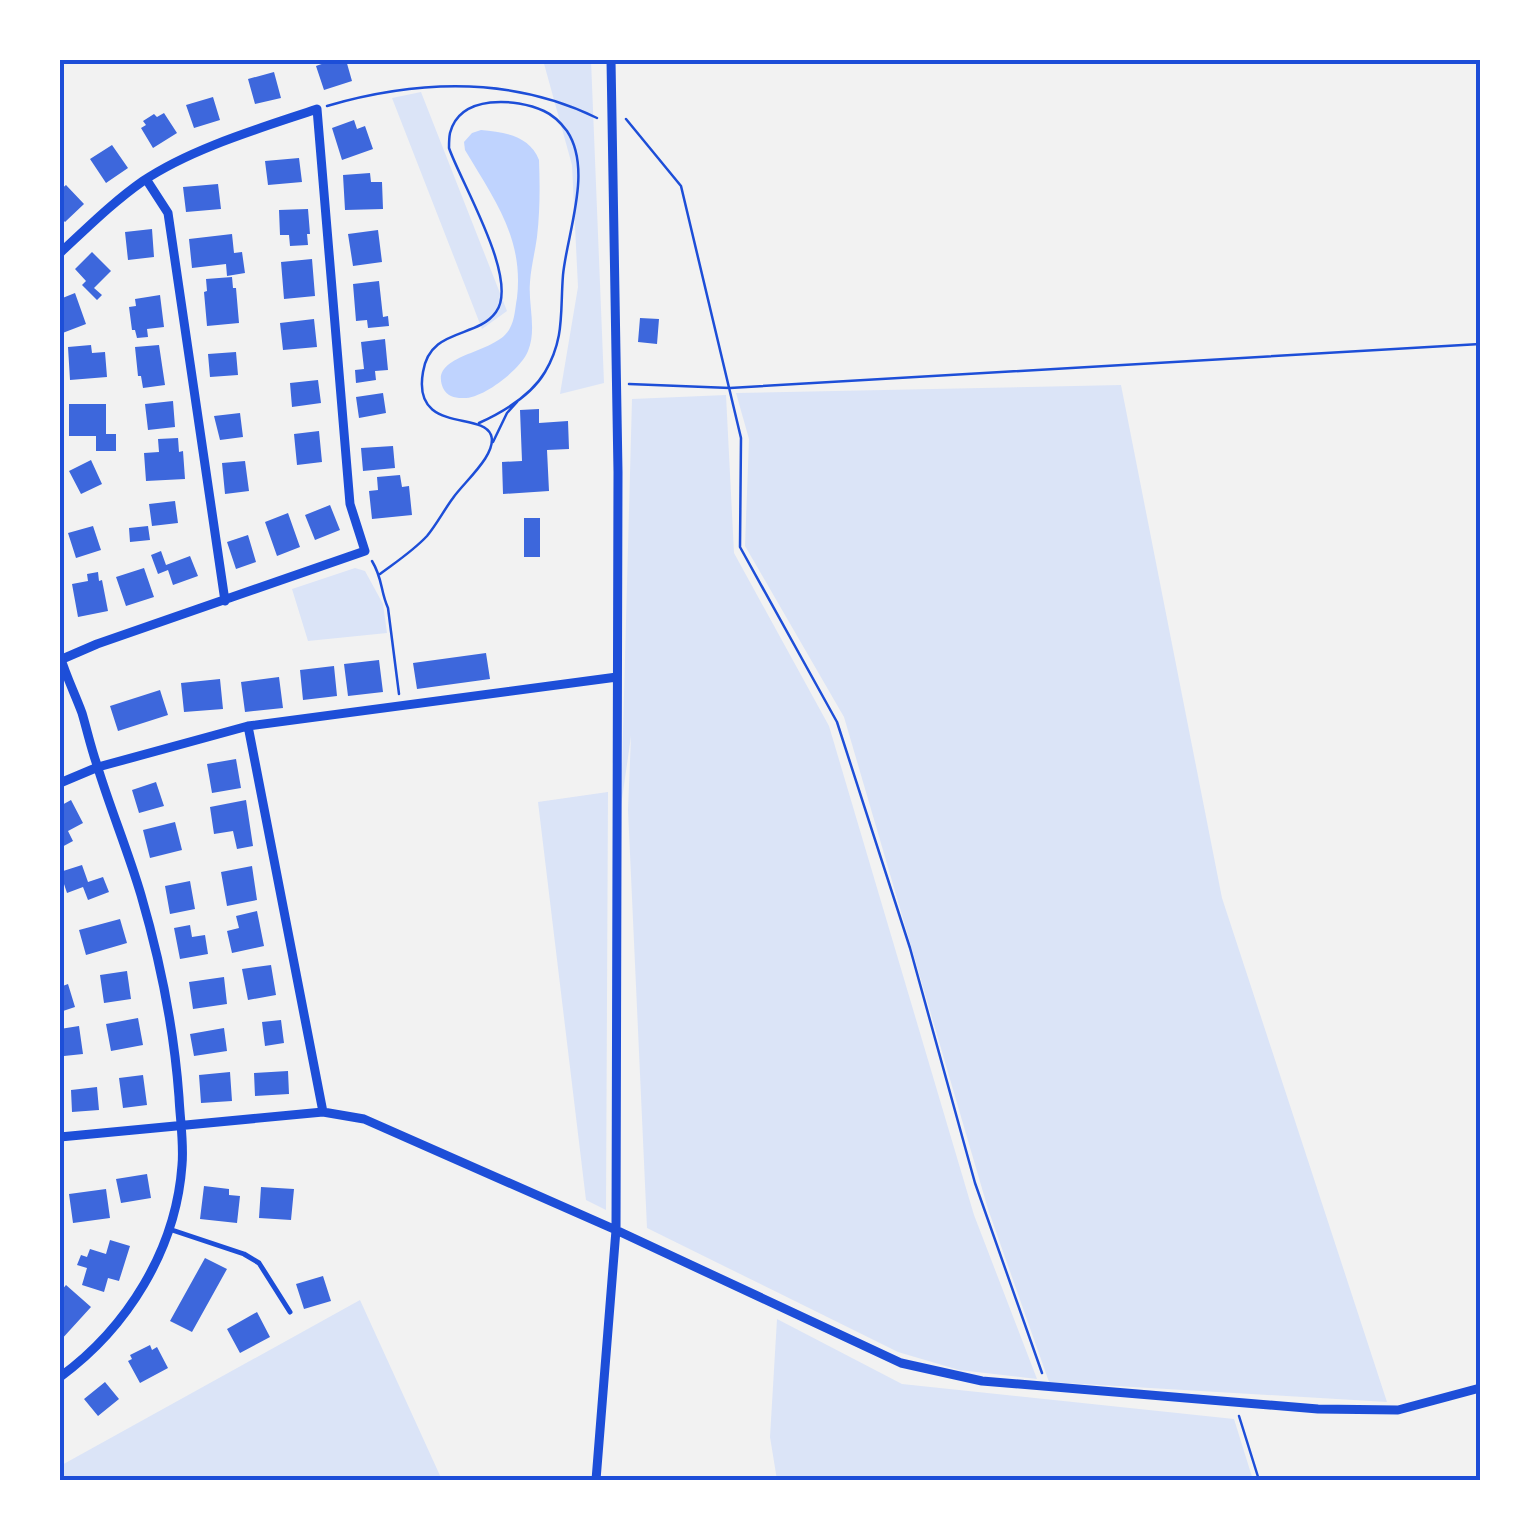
<svg xmlns="http://www.w3.org/2000/svg" width="1540" height="1540" viewBox="0 0 1540 1540" font-family="'Source Serif 4',serif">
<style>
.green{fill:#dbe4f7}
.water{fill:#bfd3fe}
.building{fill:#3d67dc}
.lines{fill:none;stroke-linecap:round;stroke-linejoin:round}
.path{stroke:#1d4ed8;stroke-width:2.5}
.service{stroke:#1d4ed8;stroke-width:5}
.minor{stroke:#1d4ed8;stroke-width:9}
.neatline{fill:none;stroke:#1d4ed8;stroke-width:4}
</style>
<rect width="100%" height="100%" fill="#f2f2f2"/>
<path class="green" d="M543 60H591L604 383 560 394 578 287 572 165Z
M421 92 507 311 482 329 392 98Z
M1121 385 1222 898 1387 1402 1049 1382 988 1209 844 717 745 546 749 439 736 393Z
M726 395 734 553 829 726 974 1215 1037 1379 959 1370 898 1352 647 1228 628 810 631 736 621 806 632 399Z
M355 568 365 571 383 604 387 633 308 641 292 589Z
M608 792 606 1210 586 1200 538 802Z
M360 1300 442 1480H60V1466Z
M777 1319 902 1384 1234 1419 1253 1480H777L770 1437Z"/>
<path class="water" d="M481 130C505 132 530 136 539 160 540 186 540 211 537 237 535 252 531 267 530 282 528 305 537 329 528 351 521 369 482 400 462 398 454 398 447 396 443 388 428 353 497 355 510 328 515 319 515 308 517 298 524 238 494 199 465 150L464 142 472 133Z"/>
<path class="building" d="M333 60H346L352 81 324 90 316 66Z
M274 72 281 98 255 104 248 79Z
M213 97 220 120 194 128 186 105Z
M164 113 177 133 153 148 141 128 146 125 143 121 154 114 157 117Z
M354 120 357 129 365 126 373 149 342 160 332 128Z
M112 145 128 168 106 183 90 159Z
M299 158 302 182 268 185 265 161Z
M370 173 371 182H382L383 209 345 210 343 175Z
M218 184 221 209 186 212 183 187Z
M66 185 84 204 65 222 60 217V190Z
M308 209 310 234H307L308 245 290 246 289 235H280L279 210Z
M152 229 154 257 128 260 125 232Z
M378 230 382 262 353 266 348 234Z
M232 234 234 253 242 252 245 273 227 276 226 264 192 268 189 239Z
M92 252 111 271 94 288 102 295 97 300 82 285 86 281 75 269Z
M312 259 315 296 284 299 281 262Z
M232 277 233 288H236L239 323 207 326 204 292 207 291 206 279Z
M379 281 383 317 388 316 389 326 368 328 367 320 356 321 353 284Z
M75 293 86 324 60 334V299Z
M160 295 164 327 147 329 148 337 137 338 135 330H132L129 307 136 306 135 299Z
M640 318 659 319 657 344 638 342Z
M314 319 317 347 283 350 280 323Z
M385 339 388 370 375 371 376 380 356 383 355 370 364 369 361 342Z
M91 345 92 353 105 352 107 377 70 380 68 347Z
M159 345 165 385 143 388 141 376H138L135 347Z
M236 352 238 375 210 377 208 354Z
M318 380 321 403 292 407 290 383Z
M383 393 386 413 359 418 356 397Z
M173 401 175 427 148 430 145 404Z
M69 404H106V434H116V451H96V436H69Z
M539 409V423L568 421 569 449 547 450 549 491 503 494 502 462 522 461 520 410Z
M240 413 243 437 220 440 214 416Z
M319 431 322 462 297 465 294 434Z
M178 438 179 452 183 451 185 479 146 481 144 453 159 452 158 439Z
M393 446 395 468 363 471 361 448Z
M91 460 102 484 81 494 69 471Z
M245 461 249 491 225 494 222 463Z
M400 475 402 487 409 486 412 515 372 519 369 491 378 490 377 477Z
M175 501 178 523 152 526 149 504Z
M330 505 340 530 315 540 305 515Z
M288 513 300 547 277 556 265 522Z
M524 518H540V557H524Z
M93 526 101 550 76 558 68 533Z
M148 526 150 540 130 542 129 528Z
M248 535 256 562 236 569 227 542Z
M161 551 166 565 190 556 198 576 173 585 168 570 158 574 151 555Z
M144 568 154 597 126 606 116 577Z
M98 572 99 581 102 580 108 611 78 617 72 584 88 581 87 574Z
M486 653 490 679 417 689 413 663Z
M379 660 383 692 348 696 344 664Z
M334 666 337 696 303 700 300 670Z
M279 677 283 708 245 712 241 682Z
M220 679 223 709 184 712 181 683Z
M160 690 168 715 118 731 110 706Z
M236 759 241 788 212 793 207 764Z
M156 782 164 806 139 813 132 790Z
M71 800 83 823 68 831 73 841 60 848V806Z
M246 800 253 846 237 849 233 831 214 834 210 807Z
M175 822 182 850 150 858 143 830Z
M82 865 88 882 103 877 109 892 88 900 83 887 67 893 60 872Z
M252 866 257 900 227 906 221 872Z
M190 881 195 909 170 914 165 886Z
M257 911 264 946 232 953 227 931 239 928 236 916Z
M120 919 127 943 86 955 79 930Z
M190 925 192 937 205 935 208 954 180 959 174 928Z
M271 965 276 995 248 1000 242 969Z
M127 971 131 999 104 1003 100 975Z
M224 977 227 1004 193 1009 189 982Z
M68 984 75 1007 60 1012V987Z
M138 1018 143 1045 111 1051 106 1024Z
M281 1020 284 1043 265 1046 262 1022Z
M79 1026 83 1054 64 1056 60 1029Z
M224 1028 227 1051 194 1056 190 1034Z
M288 1071 289 1094 255 1096 254 1073Z
M230 1072 232 1101 201 1103 199 1075Z
M143 1075 147 1105 123 1108 119 1078Z
M97 1087 99 1110 72 1112 71 1090Z
M147 1174 151 1198 121 1203 116 1179Z
M204 1186 229 1189V1195L240 1196 237 1223 200 1219Z
M261 1187 294 1189 291 1220 259 1218Z
M106 1189 110 1218 73 1223 69 1194Z
M110 1240 130 1246 119 1281 108 1278 104 1292 82 1285 87 1268 77 1265 81 1255 87 1257 90 1249 106 1254Z
M205 1258 227 1269 192 1332 170 1321Z
M323 1276 331 1301 304 1309 296 1284Z
M66 1285 91 1307 60 1341V1292Z
M257 1312 270 1337 240 1353 227 1329Z
M150 1345 152 1350 157 1347 168 1368 140 1383 128 1361 132 1359 130 1355Z
M105 1382 119 1399 98 1416 84 1399Z"/>
<g class="lines">
<path class="path" d="M327 106C417 80 511 76 597 118
M626 119 681 186 741 438 740 547 837 722 910 948 975 1183 1042 1373
M629 384 730 388 1480 344
M493 442 507 413 517 402
M372 561C383 579 380 590 388 608L399 694
M380 574C396 562 413 551 427 536 437 524 444 510 453 498 463 483 498 454 491 435 482 411 412 434 423 372 430 327 477 339 496 312 520 280 461 183 449 148 449 143 449 138 450 133 460 94 516 98 544 111 553 115 561 123 567 131 593 170 567 233 563 275 560 312 565 338 545 372 531 396 503 412 479 423
M1239 1416 1259 1480"/>
<path class="service" d="M169 1229 244 1254 259 1263 290 1312"/>
<path class="minor" d="M146 179 168 213 225 601
M60 253C87 228 113 202 143 181 192 148 261 128 317 109L350 504 365 551 97 644 60 660
M248 726 323 1112
M60 783 98 767 248 726 617 677
M60 1137 323 1112 364 1119 616 1230 901 1363 982 1381 1318 1409 1398 1410 1480 1388
M60 1377C127 1328 176 1250 182 1165 184 1143 180 1119 179 1097 174 1029 160 960 141 895 128 851 110 808 97 765 91 748 87 730 82 713 75 694 66 676 60 656
M596 1480 616 1230 618 472 611 60"/>
</g>
<rect width="1540" height="1540" fill="none" stroke="#ffffff" stroke-width="125"/>
<rect x="62" y="62" width="1416" height="1416" class="neatline"/>
</svg>
